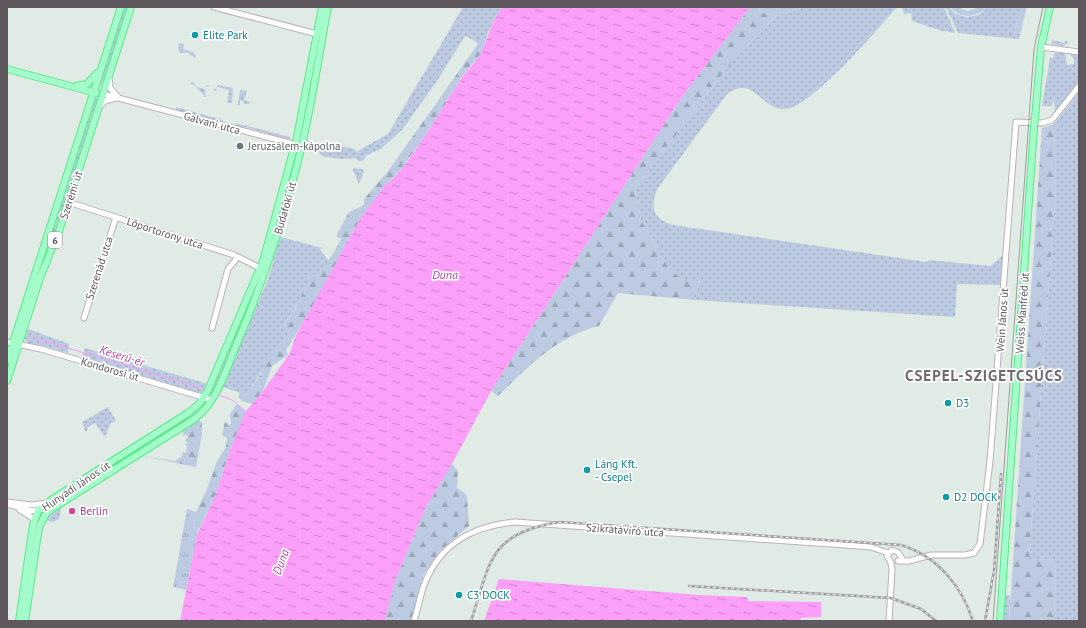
<svg xmlns="http://www.w3.org/2000/svg" width="1086" height="628" viewBox="0 0 1086 628" font-family="'PT Sans',sans-serif">
<style>
.grass{fill:url(#grass-dots)}
.forest{fill:url(#forest-firs)}
.park{fill:url(#park-tufts)}
.garden{fill:#bccbe2}
.water{fill:url(#water-ripples)}
.lines{fill:none;stroke-linecap:round;stroke-linejoin:round}
.stream{stroke:#fb9ff8;stroke-width:1}
.minor-casing{stroke:#bab2b8;stroke-width:7}
.major-casing{stroke:#58eb86;stroke-width:8}
.minor{stroke:#fff;stroke-width:5}
.major{stroke:#a3fcca;stroke-width:6}
.tram{stroke:#a09da0;stroke-width:1}
.rail-casing{stroke:#a09da0;stroke-width:2.5}
.rail{stroke:#fff;stroke-width:1;stroke-dasharray:3;stroke-linecap:butt}
.major-bridge-casing{stroke:#58eb86;stroke-width:8;stroke-linecap:butt}
.major-bridge{stroke:#a3fcca;stroke-width:6}
.culture-dot{fill:#0f9aa8;stroke:#fff;stroke-width:1.5}
.worship-dot{fill:#6b7280;stroke:#fff;stroke-width:1.5}
.hotel-dot{fill:#d1479c;stroke:#fff;stroke-width:1.5}
.labels{text-anchor:middle;stroke-width:3.5;stroke-linejoin:round;paint-order:stroke}
.shield{fill:#fff;stroke:#908a8f;stroke-width:1}
.shield-label{font-size:10px;font-weight:bold;fill:#60585f}
.culture-label{font-size:11px;fill:#0d838f;stroke:#fff;text-anchor:start}
.street-label{font-size:11px;fill:#60585f;stroke:#fff}
.worship-label{font-size:11px;fill:#5b616d;stroke:#fff;text-anchor:start}
.hotel-label{font-size:11px;fill:#b23c85;stroke:#fff;text-anchor:start}
.water-label{font-size:12px;font-style:italic;fill:#bd43af;stroke:#fff}
.district-label{font-size:15px;font-weight:bold;letter-spacing:1px;fill:#726971;stroke:#fff}
</style>
<defs>
<pattern id="grass-dots" width="8" height="8" patternUnits="userSpaceOnUse"><rect width="8" height="8" fill="#bccbe2"/><path d="M2 2h.1M6 6h.1" fill="none" stroke="#9ca8ba" stroke-width="1.8" stroke-linecap="round"/></pattern>
<pattern id="forest-firs" width="22" height="20" patternUnits="userSpaceOnUse"><rect width="22" height="20" fill="#bccbe2"/><path d="M5 1l3.5 6h-7zM16 11l3.5 6h-7z" fill="#9ca8ba"/></pattern>
<pattern id="park-tufts" width="24" height="20" patternUnits="userSpaceOnUse"><rect width="24" height="20" fill="#bccbe2"/><path d="M3 7l-1-3M5 7V3M7 7l1-3M15 17l-1-3M17 17v-4M19 17l1-3" fill="none" stroke="#9ca8ba"/></pattern>
<pattern id="water-ripples" width="26" height="14" patternUnits="userSpaceOnUse"><rect width="26" height="14" fill="#fb9ff8"/><path d="M2 4q2-2 4 0t4 0M15 11q2-2 4 0t4 0" fill="none" stroke="#cf84cc"/></pattern>
</defs>
<rect width="100%" height="100%" fill="#dfebe4"/>
<path class="grass" d="M124 7H128L120 35 101 86 98 85Z
M463 7H503C495 16 486 34 484 46V41L473 40 465 36 437 81 402 130 381 149 365 156V159L359 162 356 158 342 159 325 157 319 153 313 145 305 140 324 145 325 143 355 149 356 152 388 134Z
M804 7H897C879 28 811 107 786 109 761 111 755 74 727 94L658 188C649 207 653 219 673 225L927 262 929 260 991 266 1003 255 1001 285 957 284 955 317 695 300 700 279H685L671 272 641 220 635 189 729 65 776 16Z
M902 7H944L955 33 942 31 912 21 911 13 904 14Z
M946 7H949L956 14 967 17 979 15 988 7H1021L1014 33 1019 34 1027 7 1019 39 958 33Z
M1052 40 1065 43 1066 40 1068 43 1063 46 1051 44Z
M1071 52 1079 55V83L1057 112H1055L1054 99 1051 106H1042L1050 58H1053L1055 53H1065L1067 65 1074 64V58L1071 56Z
M191 82H193L197 87 205 89 207 85H208L209 87 206 86 205 94 206 97H204V95L193 84 191 85Z
M217 85 233 88 232 103 225 102H227L229 90 217 87 216 91 212 90 217 88Z
M240 90 247 91 244 100 250 102 249 104H244L243 101H240V105H236L238 104Z
M1079 92V621H1054L1056 560 1029 559 1056 188 1054 124Z
M100 96 57 231 43 266 41 265 46 244 95 99Z
M176 107 223 120V122L176 110Z
M235 123 290 137 289 140 246 127H237Z
M354 168 362 169 364 171 359 184 353 170Z
M288 181 289 184 265 265 287 182Z
M280 237 323 248 320 249 329 261 315 276 309 277C305 292 293 312 284 324V327L288 330V335L257 378 248 395 222 387 268 279Z
M259 277 260 278 219 382 212 395 209 393Z
M28 329 69 344 68 353 41 345 27 343 25 339Z
M85 348 208 384 202 394 135 375V373L82 357Z
M108 407 116 421 111 423 105 437 95 423 88 427 87 431H85L82 422Z
M195 411 197 415 107 470 106 468Z
M87 480 88 483 63 499 60 498Z
M62 504 59 519 53 522 45 520 48 514Z
M1002 595H1010L1009 621H1000Z"/>
<path class="forest" d="M750 7H760L759 12 776 16 729 65 635 189 641 220 671 272 685 279H700L695 300 618 293 599 326C557 336 528 367 498 396L491 391 680 100Z
M480 39 484 41C485 54 471 64 464 74 453 92 401 177 387 183L360 219 309 313 286 350 288 355 272 366 263 391 253 404 242 401 239 398V392L247 395C249 394 260 375 262 372 265 367 264 361 267 356 273 346 288 344 288 330L284 327 285 322C291 319 307 285 309 277 325 270 333 254 341 239L336 236 349 212 364 205V199L389 170 478 44 473 40Z
M1054 124 1056 188 1029 559 1056 560 1054 621H1009L1042 128Z
M237 404 246 412 231 447 216 494 198 531 195 529 193 523 195 514 207 489 217 461 226 447 227 438 222 435 225 422 228 423V425L231 424 230 414Z
M199 420 202 423V434L196 467 142 456 175 461 182 456 183 452 186 453 187 446 185 445 188 443 185 440 188 437 186 434 183 436V431Z
M452 464 458 471 457 488 467 495 469 526 440 551 424 574 411 621H385L395 581 426 507Z"/>
<path class="park" d="M760 7H804L776 16 759 12Z
M179 43 184 44 183 49 193 52 196 56 195 58 188 53H180L178 48Z
M187 509 196 512 193 523 195 529 198 531 186 590 173 587Z"/>
<path class="garden" d="M950 7H957L968 11 980 7H987C976 18 960 19 950 7Z
M1021 7H1027L1019 34 1014 33Z"/>
<path class="water" d="M503 7H750L680 100 491 391 452 464 426 507 395 581 385 621H180L197 535 216 494 231 447 246 411 263 391 290 353 295 337 360 219 387 183C403 177 452 91 466 72 469 68 473 65 476 61 488 44 489 22 503 7Z
M499 579 700 595 747 597 748 601 821 602V617L801 618 800 621H484Z"/>
<g class="lines">
<path class="stream" d="M34 338 205 389
M219 395 232 400 247 412"/>
<g class="minor-casing">
<path id="minor" d="M214 7 317 34
M1041 47 1079 52
M109 78 110 88 118 97
M103 94 301 146
M99 108 105 101 116 98
M68 202 234 255 260 268
M84 318 116 217
M212 328 228 269 238 257
M7 342 41 349 212 400
M8 502 31 505 47 503
M7 504 31 511 51 508
M20 510 34 519
M898 561H909L931 555H965L974 553 980 544 990 461 1016 122 1042 123 1052 120 1079 86
M891 563 887 556 892 550 898 552 903 560
M414 621C418 609 420 596 424 585 440 543 473 526 515 522L859 546 871 547 888 553
M889 621 892 570 891 563"/>
</g>
<g class="major-casing">
<path id="major" d="M7 69 96 93
M76 86 87 84 97 73
M1035 118 1041 47 1050 7
M7 361 121 7
M7 381 40 278 59 231 131 7
M19 621 33 525 38 511 51 500 188 413 200 403 208 390 263 261 297 137 322 7
M25 621 39 527 47 512 193 420C217 403 225 372 236 346 261 287 281 227 297 165 311 113 318 59 328 7
M1000 621 1034 127"/>
</g>
<use href="#minor" class="minor"/>
<use href="#major" class="major"/>
<path class="tram" d="M993 621 1034 49 1043 7"/>
<g class="rail-casing">
<path id="rail" d="M689 586 891 598 921 609 936 621
M471 621C491 561 488 534 559 522L901 545C937 556 962 586 973 621
M985 621 994 571 1001 474"/>
</g>
<use href="#rail" class="rail"/>
<g class="major-bridge-casing">
<path id="major-bridge" d="M1034 127 1035 118"/>
</g>
<use href="#major-bridge" class="major-bridge"/>
</g>
<g class="culture-dot">
<circle cx="195" cy="35" r="4"/>
<circle cx="948" cy="403" r="4"/>
<circle cx="587" cy="470" r="4"/>
<circle cx="946" cy="497" r="4"/>
<circle cx="459" cy="595" r="4"/>
</g>
<circle class="worship-dot" cx="240" cy="146" r="4"/>
<circle class="hotel-dot" cx="72" cy="511" r="4"/>
<g class="labels">
<rect class="shield" x="48" y="232" width="14" height="16" rx="3"/>
<g class="shield-label">
<text x="55" y="244">6</text>
</g>
<g class="culture-label">
<text x="203" y="39">Elite Park</text>
<text x="956" y="407">D3</text>
<text x="595" y="468">Láng Kft.<tspan x="595" dy="13">- Csepel</tspan></text>
<text x="954" y="501">D2 DOCK</text>
<text x="467" y="599">C3 DOCK</text>
</g>
<g class="street-label">
<text transform="translate(212 123) rotate(15)" y="4">Galvani utca</text>
<text transform="translate(71 195) rotate(-72)" y="4">Szerémi út</text>
<text transform="translate(285 208) rotate(-74)" y="4">Budafoki út</text>
<text transform="translate(165 233) rotate(18)" y="4">Lőportorony utca</text>
<text transform="translate(99 268) rotate(-72)" y="4">Szerenád utca</text>
<text transform="translate(1022 313) rotate(-86)" y="4">Weiss Manfréd út</text>
<text transform="translate(1002 320) rotate(-86)" y="4">Wein János út</text>
<text transform="translate(110 369) rotate(16)" y="4">Kondorosi út</text>
<text transform="translate(76 486) rotate(-34)" y="4">Hunyadi János út</text>
<text transform="translate(625 530) rotate(4)" y="4">Szikratávíró utca</text>
</g>
<g class="worship-label">
<text x="248" y="150">Jeruzsálem-kápolna</text>
</g>
<g class="hotel-label">
<text x="80" y="515">Berlin</text>
</g>
<g class="water-label">
<text x="445" y="279">Duna</text>
<text transform="translate(122 356) rotate(17)" y="4">Keserű-ér</text>
<text transform="translate(281 562) rotate(-70)" y="4">Duna</text>
</g>
<g class="district-label">
<text x="984" y="381">CSEPEL-SZIGETCSÚCS</text>
</g>
</g>
<rect width="1086" height="628" fill="none" stroke="#60585f" stroke-width="16"/>
</svg>
